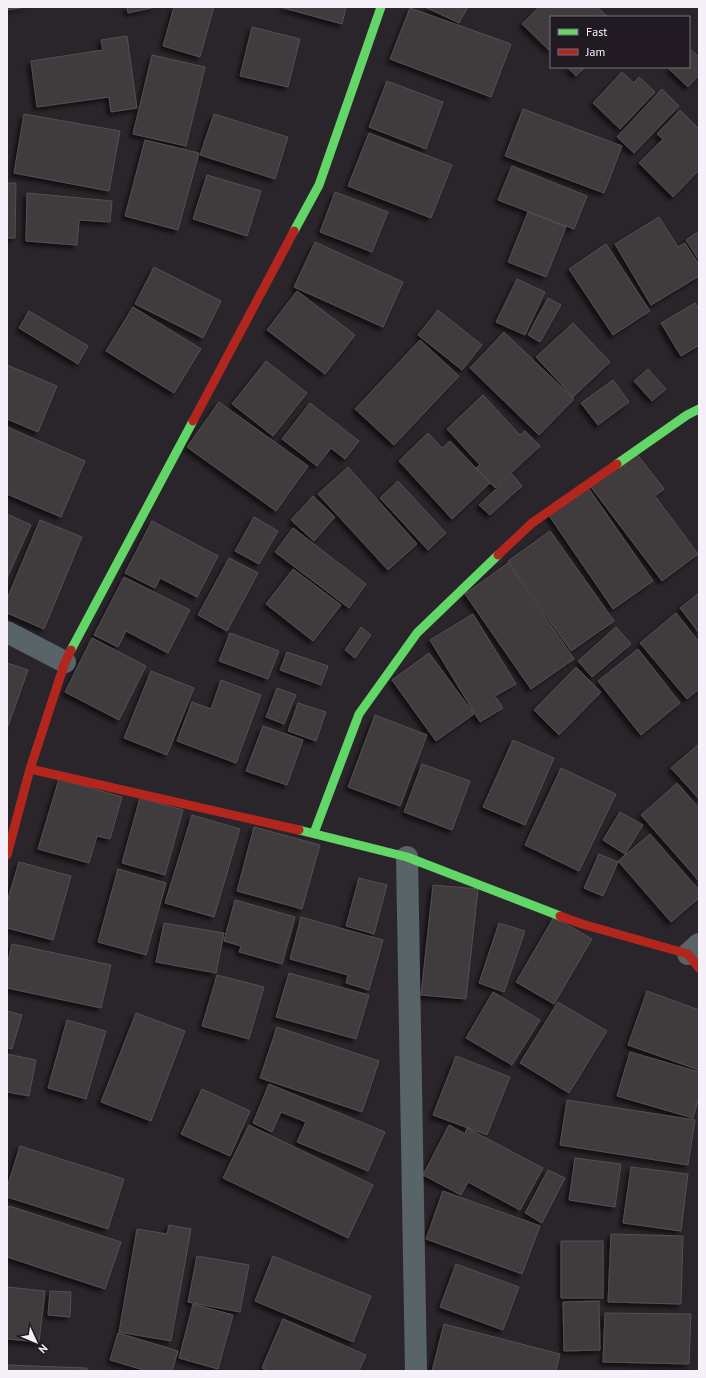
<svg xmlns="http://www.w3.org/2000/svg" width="706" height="1378" viewBox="0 0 706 1378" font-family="'PT Sans',sans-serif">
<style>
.building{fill:#403b3d;stroke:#554f52;filter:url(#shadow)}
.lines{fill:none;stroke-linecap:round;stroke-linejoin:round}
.street{stroke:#596468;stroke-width:22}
.fast{stroke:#63d668;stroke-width:9}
.jam{stroke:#b3261e;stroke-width:9}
</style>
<defs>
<filter id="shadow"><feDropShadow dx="-3.5" dy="3.5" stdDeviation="2" flood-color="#0009"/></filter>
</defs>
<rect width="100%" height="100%" fill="#2a252b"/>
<path class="building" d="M7 7H26L7 10Z
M127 7H155L128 13Z
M174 7H214L200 57 163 46Z
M280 7H346L342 24Z
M425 7H468L459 23Z
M539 7H597L608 17H551V52L522 24Z
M410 8 511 44 491 97 390 59Z
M252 27 300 39 288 87 240 76Z
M127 36 137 108 111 112 109 97 37 107 31 61 103 50 101 40Z
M689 48 699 57V75L688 87 669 69 670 67H689Z
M152 55 205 67 186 146 133 134Z
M567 67H585L576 76Z
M622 72 634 83 639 77 655 92 620 129 593 103Z
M387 81 443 102 426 149 369 127Z
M662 89 679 106 634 153 617 137Z
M523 109 622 146 604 193 505 156Z
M680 110 699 129V170L673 197 639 163 663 139 657 134Z
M24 114 120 131 109 191 14 173Z
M214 114 288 137 275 179 200 155Z
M369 133 452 165 431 218 348 186Z
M145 140 199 153 178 230 125 216Z
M512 166 587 196 574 229 498 200Z
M207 175 261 191 247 236 193 219Z
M7 183H16L15 238H7Z
M335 192 388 212 372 252 320 232Z
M27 193 112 201 110 222 79 220 77 245 26 241Z
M528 212 566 227 546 277 508 262Z
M659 217 678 247 685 243 699 265V276L651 305 615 244Z
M699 231V260L686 240Z
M315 242 403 282 383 327 294 287Z
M606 244 650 311 613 335 569 269Z
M154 267 221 301 203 338 135 304Z
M517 279 545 292 525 335 496 322Z
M297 291 355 335 325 374 267 330Z
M548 298 561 305 540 342 528 335Z
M695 303 699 310V345L681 356 661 323Z
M133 307 201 349 174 393 106 351Z
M438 310 482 345 462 370 418 335Z
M29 311 88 346 78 364 19 328Z
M573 323 610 362 573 397 536 357Z
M504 332 574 399 539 435 470 368Z
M420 340 459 376 394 445 355 409Z
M266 361 307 393 273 436 232 404Z
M7 365 57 386 38 432 7 419Z
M648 369 666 389 652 401 634 381Z
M613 380 629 402 598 425 581 403Z
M483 395 520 435 525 431 540 446 495 488 476 468 480 465 447 429Z
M219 402 308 466 276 511 187 447Z
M310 403 359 441 345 459 331 448 317 466 282 439Z
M7 427 85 461 61 517 7 494Z
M428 433 442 448 450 441 490 483 452 519 399 461Z
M636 453 664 489 655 496 698 554 662 581 591 487Z
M348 467 417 544 388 570 318 494Z
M512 474 522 486 490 515 479 505Z
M398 481 446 533 428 550 380 498Z
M587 486 653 581 613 609 548 514Z
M313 496 335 517 314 541 291 520Z
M7 514 31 525 7 578Z
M254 517 278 531 259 564 235 551Z
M40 520 82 537 44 629 7 613V599Z
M152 521 218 556 197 597 160 578 155 588 125 573Z
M293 528 366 584 349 608 275 552Z
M550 531 614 621 571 651 508 561Z
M229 558 258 573 227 631 198 615Z
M508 563 574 659 531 689 465 594Z
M293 569 341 605 313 641 266 604Z
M124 577 190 610 168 653 126 631 118 647 94 635Z
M699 593V633L680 608Z
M676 613 699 642V689L687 699 640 643Z
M473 614 516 684 495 696 503 708 480 722 430 640Z
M361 627 371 635 355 658 345 650Z
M616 627 631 644 592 677 578 661Z
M230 633 279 651 268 679 219 661Z
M92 638 146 666 119 720 65 692Z
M638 649 680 703 641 735 598 681Z
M287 652 328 666 321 685 280 670Z
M429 653 474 714 436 741 392 680Z
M7 663 28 670 7 729Z
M576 667 601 692 559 735 534 710Z
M151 671 194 688 167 755 124 738Z
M221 680 261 695 236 763 177 741 192 702 211 709Z
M277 688 296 695 284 724 266 717Z
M298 703 326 712 316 741 288 731Z
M375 715 427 735 400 806 348 787Z
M263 726 303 740 287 785 246 771Z
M513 740 554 758 525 825 483 807Z
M699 744V799L671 768Z
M422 764 470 781 452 830 404 812Z
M561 768 616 794 579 871 525 845Z
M59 779 122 797 110 839 97 836 89 863 38 849Z
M677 783 699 808V881L641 815Z
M140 798 183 810 165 875 122 863Z
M620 812 643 825 625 854 603 840Z
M192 815 240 829 214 917 165 903Z
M254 827 320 845 302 909 237 891Z
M650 834 699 890V898L671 922 618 861Z
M599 854 618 862 603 896 584 888Z
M19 862 71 876 53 940 7 928V902Z
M118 869 166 883 146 955 98 942Z
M359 878 387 885 374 934 346 926Z
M433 885 478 889 466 999 421 995Z
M235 900 295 917 282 964 239 952 241 946 224 941Z
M301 917 383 940 369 990 346 983 348 975 290 959Z
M554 917 592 939 554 1004 516 982Z
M164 923 224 933 216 973 156 962Z
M499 923 525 931 504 992 479 983Z
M12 944 111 965 101 1008 7 988V965Z
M289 973 369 995 356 1039 276 1017Z
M217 975 264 987 249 1039 202 1026Z
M647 991 699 1010V1070L628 1045Z
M493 992 540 1020 512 1065 466 1038Z
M558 1002 607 1031 569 1093 520 1063Z
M7 1011 22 1015 12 1049 7 1048Z
M136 1013 185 1031 151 1121 101 1102Z
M67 1020 106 1031 86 1099 48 1088Z
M277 1027 379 1061 362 1112 260 1078Z
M630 1052 699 1072V1097L693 1118 617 1096Z
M7 1054 36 1060 29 1096 7 1092Z
M456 1056 510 1077 487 1135 433 1115Z
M269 1084 385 1132 368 1171 297 1142 306 1122 281 1112 272 1132 253 1123Z
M202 1089 250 1111 230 1156 181 1134Z
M567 1100 695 1120 688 1165 560 1145Z
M249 1125 373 1185 348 1238 223 1178Z
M449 1125 465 1134 467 1128 543 1168 520 1210 468 1182 461 1195 423 1175Z
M20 1146 124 1179 108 1229 7 1197V1188Z
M575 1158 621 1164 615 1207 569 1200Z
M631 1167 688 1174 681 1231 623 1223Z
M548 1170 565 1178 542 1223 525 1213Z
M443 1191 540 1226 522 1274 426 1239Z
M9 1206 121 1242 105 1289 7 1257V1212Z
M169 1225 191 1229 171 1341 119 1332 137 1229 167 1234Z
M611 1234 683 1236 681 1304 608 1302Z
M561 1241H603V1298H561Z
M197 1256 249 1265 240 1312 188 1302Z
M273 1256 371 1296 353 1342 255 1301Z
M456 1264 519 1287 503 1330 440 1307Z
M7 1287 45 1291 39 1342 7 1339Z
M50 1291 71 1292 70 1317 48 1315Z
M599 1301 600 1350 564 1351 563 1302Z
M193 1304 233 1315 218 1369 179 1358Z
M605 1313 691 1314 689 1364 603 1362Z
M283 1319 366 1355 359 1371H268L262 1368Z
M444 1324 560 1354 556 1371H432Z
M118 1333 178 1351 172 1371H147L110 1360Z
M7 1365 87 1368V1371H7Z"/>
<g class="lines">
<path class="street" d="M7 632 65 662
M407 857 416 1371
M688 954 699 944"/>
<path class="fast" d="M294 231 319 185 381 7
M617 464 687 415 699 409
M71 650 193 421
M299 830 407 857 560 916
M314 833 359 714 417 633 498 555"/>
<path class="jam" d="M193 421 294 231
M498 555 532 523 617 464
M30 769 299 830
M7 855 30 769 65 662 71 650
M560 916 582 924 688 954 699 968"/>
</g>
<rect width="706" height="1378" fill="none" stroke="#f6f1f8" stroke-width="16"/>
<rect x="550" y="16" width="140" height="52" fill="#211a23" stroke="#767078"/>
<rect x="558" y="29" width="20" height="6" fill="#63d668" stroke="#767078"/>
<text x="586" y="36" font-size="12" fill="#f6f1f8">Fast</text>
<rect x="558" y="49" width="20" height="6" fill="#b3261e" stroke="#767078"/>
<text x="586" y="56" font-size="12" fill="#f6f1f8">Jam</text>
<g transform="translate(36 1342) rotate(134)" stroke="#211a23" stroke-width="3" paint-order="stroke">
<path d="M0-3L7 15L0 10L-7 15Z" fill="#f6f1f8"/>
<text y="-6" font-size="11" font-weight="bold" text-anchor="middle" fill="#f6f1f8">N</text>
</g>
</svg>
